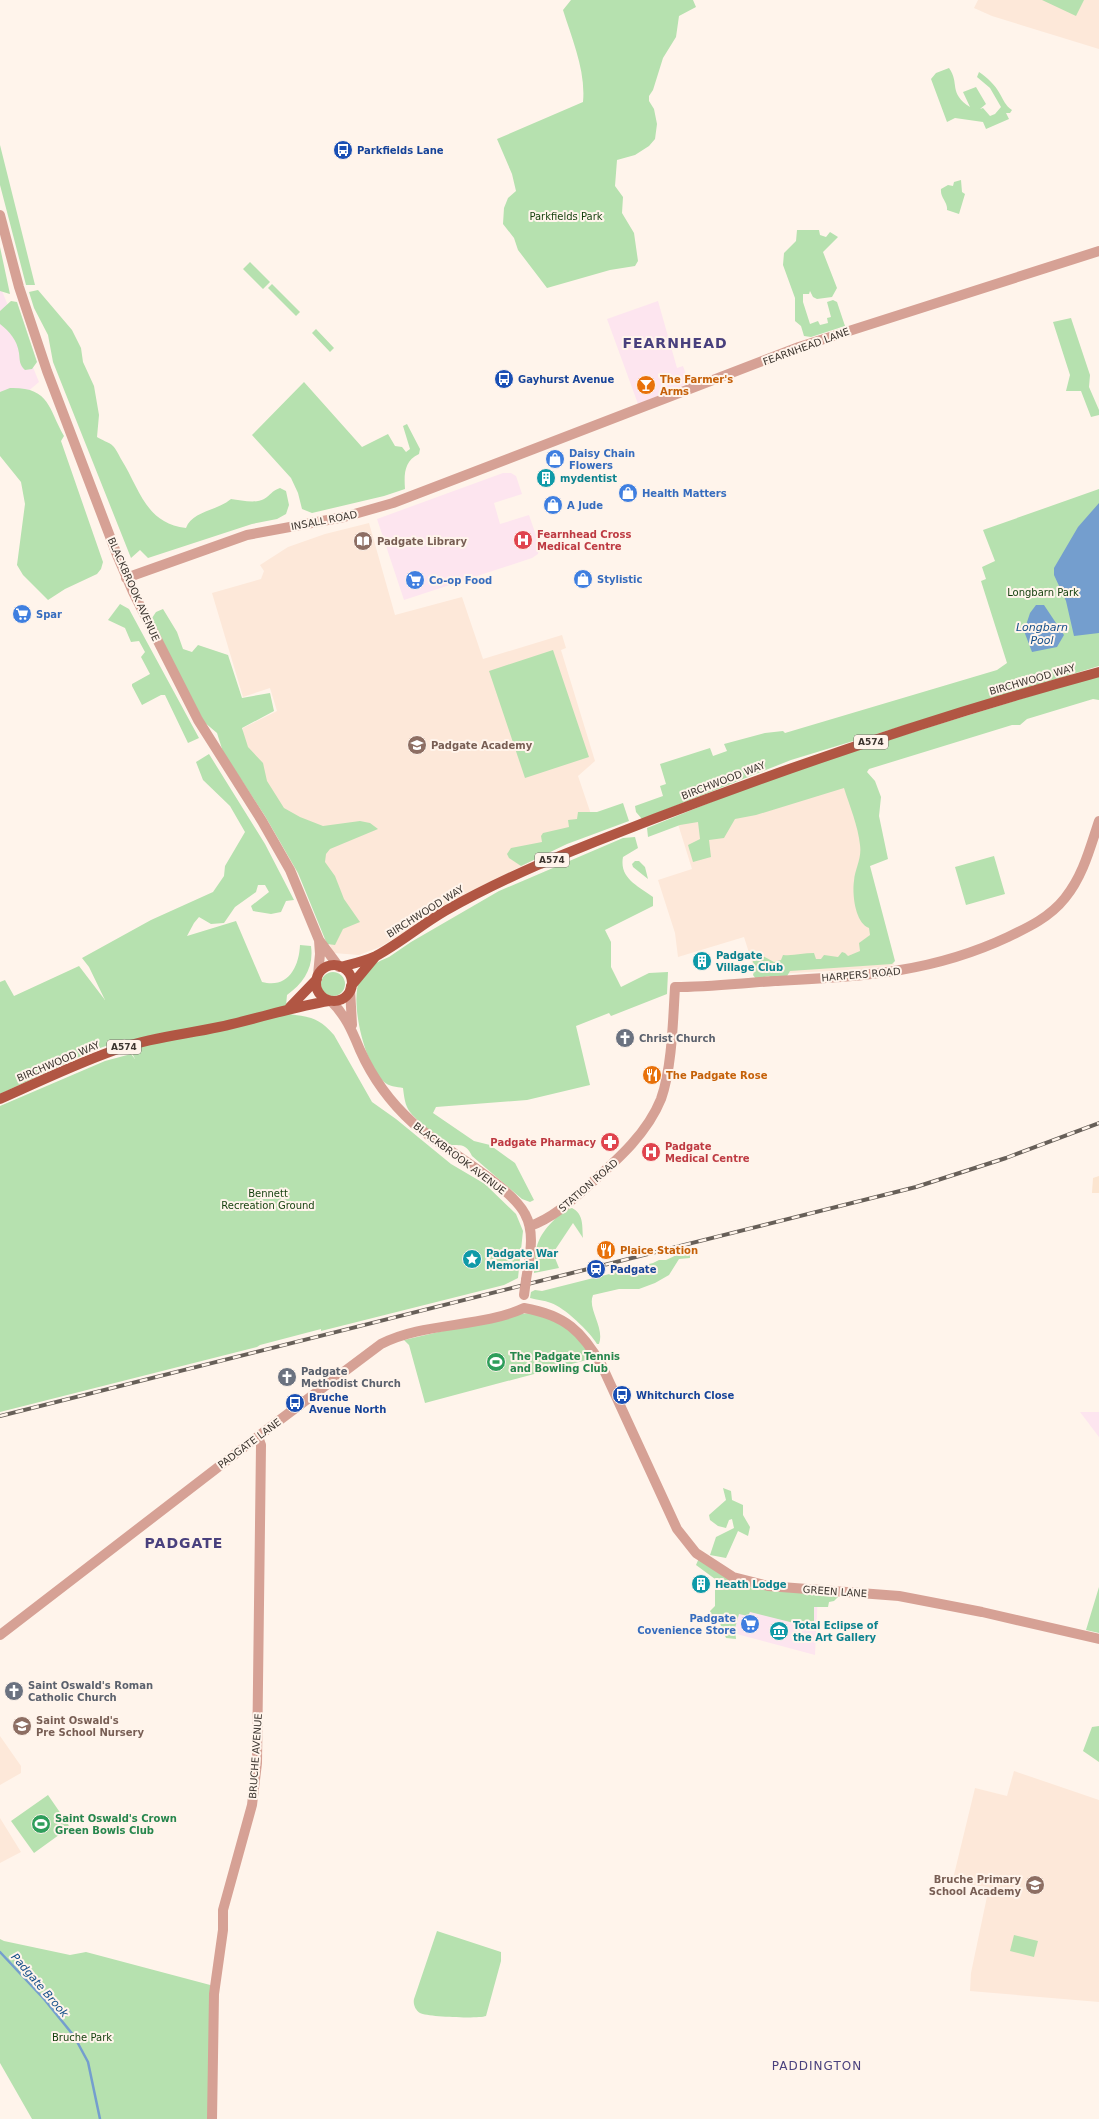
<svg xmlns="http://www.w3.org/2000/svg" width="1099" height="2119" viewBox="0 0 1099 2119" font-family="'DejaVu Sans',sans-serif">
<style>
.commercial{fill:#fde5ef}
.built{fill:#fce5d0}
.education{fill:#fde8d9}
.green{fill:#b6e1af}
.water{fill:#749ece}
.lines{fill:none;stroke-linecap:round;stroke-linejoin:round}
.stream{stroke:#749ece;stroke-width:2.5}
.tertiary{stroke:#d6a195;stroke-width:10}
.primary{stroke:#b15643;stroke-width:10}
.rail-casing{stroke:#675f58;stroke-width:4}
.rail{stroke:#fff4eb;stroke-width:2.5;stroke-dasharray:8;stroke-linecap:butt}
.tertiary-bridge{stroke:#d6a195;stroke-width:10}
.labels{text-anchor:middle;stroke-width:4;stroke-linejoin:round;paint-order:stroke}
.shield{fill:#fff4eb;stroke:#776f68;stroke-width:1}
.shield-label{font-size:9px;font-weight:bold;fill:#3d3630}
.transit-label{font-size:10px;font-weight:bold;fill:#164399;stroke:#fff4eb;text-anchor:start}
.park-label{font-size:10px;fill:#123e0b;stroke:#fff4eb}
.street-label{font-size:10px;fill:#3d3630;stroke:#fff4eb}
.food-label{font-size:10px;font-weight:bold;fill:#c56008;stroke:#fff4eb;text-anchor:start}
.shop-label{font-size:10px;font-weight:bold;fill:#366cbe;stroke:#fff4eb;text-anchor:start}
.culture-label{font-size:10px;font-weight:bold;fill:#0d838f;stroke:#fff4eb;text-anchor:start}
.health-label{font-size:10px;font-weight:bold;fill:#be3a42;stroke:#fff4eb;text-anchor:start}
.education-label{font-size:10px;font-weight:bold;fill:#785e54;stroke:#fff4eb;text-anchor:start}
.worship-label{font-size:10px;font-weight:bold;fill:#5b616d;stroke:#fff4eb;text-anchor:start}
.leisure-label{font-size:10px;font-weight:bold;fill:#27864d;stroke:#fff4eb;text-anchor:start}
.water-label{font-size:11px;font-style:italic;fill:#134e8a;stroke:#fff4eb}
.quarter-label{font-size:12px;letter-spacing:1px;fill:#49407d;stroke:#fff4eb}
.district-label{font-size:14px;font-weight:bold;letter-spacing:1px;fill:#49407d;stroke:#fff4eb}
</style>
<rect width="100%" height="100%" fill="#fff4eb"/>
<path class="commercial" d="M0 286 39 382 0 415Z
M658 301 677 368 683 366 689 383 638 404 607 319Z
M503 473H511L516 476 522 494 494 503 500 524 529 515 539 544 538 554 532 558 404 600 377 519Z
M607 1133 620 1144 613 1150 601 1141Z
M1080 1412H1099V1437Z
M740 1586 818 1594 815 1655 729 1632Z"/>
<path class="built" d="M1099 1176V1193H1092L1093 1178Z"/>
<path class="education" d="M978 0H1099V49L992 16 974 8Z
M369 523 395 615 462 597 483 659 562 635 566 648 561 650 595 761 578 776 596 829 482 886 380 947 359 955 333 953 320 914 244 776 243 728 277 711 270 688 243 697 212 593 261 579 264 571 260 565 288 547 325 534Z
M846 784 894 965 865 969 756 975 744 937 678 957 675 933 658 880 692 869 678 824Z
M0 1736 21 1766V1773L0 1785Z
M1014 1771 1099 1800V2002L970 1991 971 1973 989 1887 952 1883 975 1788 1007 1796Z
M0 1818 21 1852 0 1863Z"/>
<path class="green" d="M571 0H693L696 7 679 16 676 37 663 58 653 90 649 96V101L654 109 657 124 655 139 649 146 635 155 617 160 615 186 623 197 622 213 634 233 638 261 635 266 610 270 547 288 518 250 514 238 503 224 504 208 508 198 516 191 512 174 497 139 583 102C586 71 572 39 563 10Z
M1042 0H1084L1076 16Z
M949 68C960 83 948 93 970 107L963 92 976 87 986 104 980 109 983 108 990 116 995 114 1001 107 990 88 977 77 979 72C988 78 995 85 1000 94 1004 101 1005 105 1012 110L1010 113H1006L1009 119 986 129 983 122 955 118 947 122 931 79 936 73Z
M0 145 35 285H26L0 185Z
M961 180 962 192 965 194 959 214 947 210C948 202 940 198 941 189L948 185 953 186 954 182Z
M797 230H819L820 235 826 237 830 232 838 237 823 252 837 288 832 297 817 299 813 297 810 291 809 294H803V302L810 324 818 321 820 325 828 323 827 318 831 317 827 302 833 300 837 302 845 326 811 337 804 336 801 326 795 321V298L783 265 784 253 796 241Z
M0 247 10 294 0 291Z
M250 262 270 282 263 289 243 269Z
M272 284 300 312 296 316 268 288Z
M38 290 72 330 81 348 83 362 94 386 99 415 97 437C101 440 109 442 113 446 116 449 119 455 121 459 140 489 145 523 186 528 192 511 217 511 231 499 241 500 255 504 264 499 271 495 271 491 280 488L286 491 289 505 286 514 277 519 252 524 148 558 140 550 131 558 53 362 48 335 34 308 29 292Z
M11 301 17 302 37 362 32 369 25 370C19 364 20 361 19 353 17 340 10 332 0 324V311Z
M1071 318 1090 375 1089 387 1099 410V415L1091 417 1081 391H1066L1070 375 1053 322Z
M316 329 334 348 330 352 312 333Z
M304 382 362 447 388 434 395 446 402 447 406 452 410 449 403 426 407 424 420 449 419 454C404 461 404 474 405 489L384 496 312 513 302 509 298 493 291 478 252 435Z
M10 388C50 387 48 408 64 436L61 441 103 562 101 569 97 574 65 589 48 600 23 575 17 565 25 504 21 482 0 456V392Z
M1099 489V666L791 760 642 819 636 812 635 806 663 796 660 786 666 784 660 764 710 748 713 756 727 751 724 744 765 733 783 731 785 733 997 670 1007 663 981 581 986 579 982 567 995 561 983 530Z
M120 604 129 609 199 738 188 743 165 695H161L142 705 132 686V684L150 674 141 657 145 652 139 641 131 642 125 628 108 620Z
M163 609 177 632 183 649 192 652 198 645 228 655 242 698 270 693 274 711 242 728 248 747 263 763 267 781 284 808 300 817 323 826 360 821 370 823 378 829 330 849 326 854 325 862 335 876 344 899 360 922 343 929 335 945 327 944 298 873 265 816 223 752 217 733 204 722 169 657 152 618 156 612Z
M553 650 589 757 525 778 489 671Z
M1099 675V700L1093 699 1027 719 1020 725H1012L869 769 867 772 875 781 881 797 879 816 888 859 870 866 895 961 892 964 790 971 786 978 773 979 769 976 756 979 753 975 755 968 752 959 761 955 774 962 781 960 783 955C794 956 803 953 814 953L816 959H821L824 955 838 957 842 952 845 953 848 956 860 951 859 943 870 935 869 928C855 923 852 894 854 881 855 868 862 859 860 845 858 826 850 807 844 788L756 815 735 819 724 838 709 840 711 857 693 862 688 845 700 839 698 822 680 825 648 837 647 828 793 769Z
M209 754 265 844 294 900 286 901 281 912 271 914 253 911 251 906 269 892 265 885H258L256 892 235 907 224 923 211 924 199 917 194 923 187 936 236 921 262 982C288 989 299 967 300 945L311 946C314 967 304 983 287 995L286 1006 289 1014C311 1017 319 1018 334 1035L372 1102 396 1119 451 1164 485 1184 516 1214 523 1231 518 1278 504 1285 321 1331V1329L260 1345 257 1347 0 1412V1106L105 1061 131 1054 135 1059 125 1039 92 1051 0 1094V982L5 980 14 996 79 966 105 1000 89 967 82 958 151 920 213 892 224 876 225 866 245 832 230 806 203 780 196 762Z
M623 803 629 821 567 844 521 866 509 858 507 854 511 848 542 842 541 836 543 833 569 827 568 820 577 819 578 812H597Z
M635 837 638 848 623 857C619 879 639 886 653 897V906L605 930 611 942V967L621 987 649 973 668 972 667 994 611 1016 609 1013 576 1026 590 1085 527 1100 436 1107 433 1113 474 1141 490 1145 515 1163 534 1200 530 1202 522 1199 472 1156C464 1139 457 1149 446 1143 440 1140 414 1118 410 1112 405 1106 404 1096 403 1088 397 1087 388 1086 384 1082 365 1066 349 1001 360 979 365 968 379 961 389 957L411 942 499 891 623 838Z
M994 856 1005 894 966 905 955 867Z
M635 861H639L645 867 648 879 633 867 632 864Z
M321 984a12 12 0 1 1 24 0a12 12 0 1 1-24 0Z
M572 1208C584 1214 582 1226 583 1238L573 1223 553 1253 559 1268 534 1273C535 1248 536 1238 554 1220 560 1214 564 1210 572 1208Z
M683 1252H687L690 1255V1258L679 1259 669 1275 655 1283 639 1289H619L593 1295C587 1309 605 1327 599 1344H597C590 1332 564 1307 551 1303 544 1300 537 1300 530 1298L531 1292 535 1290 542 1291 653 1263 659 1260H666Z
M534 1313C566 1324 574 1330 594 1358L425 1403 409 1345 404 1340 517 1314Z
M723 1488 731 1491 732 1500 743 1505V1515L750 1527 748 1536 738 1531 726 1558 710 1555 716 1537 734 1528 732 1519 729 1520 726 1528 718 1526 710 1520 709 1515 726 1500Z
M699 1558 727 1578 835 1589 838 1597 834 1601 829 1602 828 1607H814V1628L750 1612 748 1616 739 1614 735 1628 736 1639 726 1638 719 1621 713 1618 710 1611 715 1606V1579L696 1565Z
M1099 1587V1633L1086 1630Z
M1099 1726V1762L1083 1751 1092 1727Z
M48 1795 70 1827 34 1853 11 1821Z
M437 1931 501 1952V1961L486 2016C478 2019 428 2017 420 2013 415 2010 413 2004 414 1999Z
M1014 1935 1038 1941 1034 1957 1010 1951Z
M0 1939 4 1941 70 1955 86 1952 214 1986 212 2119H32L0 2063Z"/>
<path class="water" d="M1099 503V633L1074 636 1066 601 1054 575V568L1078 527Z
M1036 605H1044L1064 635 1057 647 1032 652 1024 631 1030 613Z"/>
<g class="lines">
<path class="stream" d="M0 1952 44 1999 74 2036 88 2062 100 2119"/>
<path class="tertiary" d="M0 215 19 287 47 371 117 555 133 592 198 720 262 821 290 870 319 940 339 967
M126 578 247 535 344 517 393 503 799 347 1099 251
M318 975 320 954 319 940
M350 989 352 1025
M331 1001C346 1016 352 1031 360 1050 372 1077 391 1103 413 1123 441 1148 510 1185 525 1214 536 1234 529 1259 526 1280
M530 1226C553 1218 571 1201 589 1185 617 1160 647 1134 661 1099 672 1068 673 1020 675 987 708 987 742 983 775 981 860 976 929 974 1008 937 1029 927 1050 917 1065 898 1083 876 1090 848 1099 821
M524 1308C565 1315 582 1331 602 1366L677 1529 696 1553 733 1577 768 1586 899 1596 982 1612 1099 1639
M0 1635 269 1428 381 1344C423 1322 481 1328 524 1308
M212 2119 214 1994 223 1930V1910L252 1805 257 1763 261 1445 258 1437"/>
<path class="primary" d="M316 983a18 18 0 1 1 36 0a18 18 0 1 1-36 0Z
M341 967C352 964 365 961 376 956 400 943 421 925 445 911 475 894 508 878 540 864 723 789 909 724 1099 672
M351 986 375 957
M290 1007 317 979
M0 1099C41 1081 81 1061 124 1047 155 1037 187 1034 219 1027 256 1019 292 1007 329 1001"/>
<g class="rail-casing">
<path id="rail" d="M0 1416 916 1187 1006 1158 1099 1123"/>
</g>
<use href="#rail" class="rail"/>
<path class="tertiary-bridge" d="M524 1295 526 1280"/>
</g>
<defs>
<g id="bus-disc" transform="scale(1)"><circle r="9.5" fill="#1a4fb4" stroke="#fff4eb"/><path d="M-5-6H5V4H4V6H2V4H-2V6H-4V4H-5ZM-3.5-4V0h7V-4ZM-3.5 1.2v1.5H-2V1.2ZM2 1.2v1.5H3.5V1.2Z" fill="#fff"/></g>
<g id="bar-disc" transform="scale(1)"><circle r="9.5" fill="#e8710a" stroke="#fff4eb"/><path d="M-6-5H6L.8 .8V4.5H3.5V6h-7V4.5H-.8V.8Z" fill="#fff"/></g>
<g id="shop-disc" transform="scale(1)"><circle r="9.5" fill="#3f7fe0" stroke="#fff4eb"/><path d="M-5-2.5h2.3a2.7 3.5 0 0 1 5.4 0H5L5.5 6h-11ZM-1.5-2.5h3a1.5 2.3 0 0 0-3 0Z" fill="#fff"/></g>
<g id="building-disc" transform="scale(1)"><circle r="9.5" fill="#0f9aa8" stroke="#fff4eb"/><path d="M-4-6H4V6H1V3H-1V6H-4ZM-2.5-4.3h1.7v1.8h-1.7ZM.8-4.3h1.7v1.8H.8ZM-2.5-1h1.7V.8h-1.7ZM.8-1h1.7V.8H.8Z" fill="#fff"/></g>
<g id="hospital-disc" transform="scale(1)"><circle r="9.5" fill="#e0444e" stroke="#fff4eb"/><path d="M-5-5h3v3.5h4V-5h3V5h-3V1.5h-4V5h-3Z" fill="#fff"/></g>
<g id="library-disc" transform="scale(1)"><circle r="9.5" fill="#8d6e63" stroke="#fff4eb"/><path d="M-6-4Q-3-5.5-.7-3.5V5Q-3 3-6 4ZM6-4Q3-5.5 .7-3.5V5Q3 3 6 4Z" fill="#fff"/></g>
<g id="supermarket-disc" transform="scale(1)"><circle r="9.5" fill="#3f7fe0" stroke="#fff4eb"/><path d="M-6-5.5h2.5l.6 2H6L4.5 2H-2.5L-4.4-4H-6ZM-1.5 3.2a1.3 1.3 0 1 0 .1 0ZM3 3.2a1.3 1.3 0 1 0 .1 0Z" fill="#fff"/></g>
<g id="school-disc" transform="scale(1)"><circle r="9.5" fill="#8d6e63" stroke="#fff4eb"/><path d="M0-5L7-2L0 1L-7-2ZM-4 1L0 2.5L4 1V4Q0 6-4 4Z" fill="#fff"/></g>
<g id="church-disc" transform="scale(1)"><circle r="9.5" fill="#6b7280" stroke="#fff4eb"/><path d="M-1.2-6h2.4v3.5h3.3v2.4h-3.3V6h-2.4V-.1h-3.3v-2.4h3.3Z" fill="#fff"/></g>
<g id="restaurant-disc" transform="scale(1)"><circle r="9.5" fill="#e8710a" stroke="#fff4eb"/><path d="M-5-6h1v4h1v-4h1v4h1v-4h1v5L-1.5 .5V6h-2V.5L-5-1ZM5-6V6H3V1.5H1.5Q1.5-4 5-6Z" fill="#fff"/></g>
<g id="pharmacy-disc" transform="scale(1)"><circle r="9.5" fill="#e0444e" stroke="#fff4eb"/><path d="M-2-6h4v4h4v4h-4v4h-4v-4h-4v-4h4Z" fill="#fff"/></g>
<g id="sight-disc" transform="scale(1)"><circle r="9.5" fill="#0f9aa8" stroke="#fff4eb"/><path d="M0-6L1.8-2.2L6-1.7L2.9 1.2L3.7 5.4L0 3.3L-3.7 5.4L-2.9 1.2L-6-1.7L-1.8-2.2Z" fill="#fff"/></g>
<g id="station-disc" transform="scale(1)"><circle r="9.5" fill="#1a4fb4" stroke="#fff4eb"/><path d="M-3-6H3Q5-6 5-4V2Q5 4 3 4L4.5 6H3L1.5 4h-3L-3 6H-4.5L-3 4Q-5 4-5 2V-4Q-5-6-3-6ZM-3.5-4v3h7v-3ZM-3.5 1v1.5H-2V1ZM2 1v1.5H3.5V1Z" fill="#fff"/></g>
<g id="stadium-disc" transform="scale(1)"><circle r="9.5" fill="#2e9e5b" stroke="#fff4eb"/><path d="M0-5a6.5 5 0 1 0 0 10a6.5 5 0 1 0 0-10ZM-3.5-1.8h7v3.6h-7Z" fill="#fff"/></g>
<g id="museum-disc" transform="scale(1)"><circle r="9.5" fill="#0f9aa8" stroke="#fff4eb"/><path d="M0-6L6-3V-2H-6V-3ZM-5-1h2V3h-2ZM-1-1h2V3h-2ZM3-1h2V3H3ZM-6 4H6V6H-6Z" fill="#fff"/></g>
</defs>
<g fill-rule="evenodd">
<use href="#bus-disc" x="343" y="150"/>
<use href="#bus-disc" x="504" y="379"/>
<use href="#bar-disc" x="646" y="385"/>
<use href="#shop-disc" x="555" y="459"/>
<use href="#building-disc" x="546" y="478"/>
<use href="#shop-disc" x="628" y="493"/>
<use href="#shop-disc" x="553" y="505"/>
<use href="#hospital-disc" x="523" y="540"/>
<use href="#library-disc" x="363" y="541"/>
<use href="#shop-disc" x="583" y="579"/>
<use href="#supermarket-disc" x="415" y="580"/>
<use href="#supermarket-disc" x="22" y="614"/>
<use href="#school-disc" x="417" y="745"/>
<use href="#building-disc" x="702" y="961"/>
<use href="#church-disc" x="625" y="1038"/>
<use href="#restaurant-disc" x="652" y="1075"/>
<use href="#pharmacy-disc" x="610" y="1142"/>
<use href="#hospital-disc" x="651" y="1152"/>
<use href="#restaurant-disc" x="606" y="1250"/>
<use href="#sight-disc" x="472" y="1259"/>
<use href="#station-disc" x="596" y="1269"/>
<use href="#stadium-disc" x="496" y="1362"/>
<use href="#church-disc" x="287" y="1377"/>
<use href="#bus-disc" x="622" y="1395"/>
<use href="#bus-disc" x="295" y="1403"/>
<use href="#building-disc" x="701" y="1584"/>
<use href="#supermarket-disc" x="750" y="1624"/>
<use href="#museum-disc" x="779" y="1631"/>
<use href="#church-disc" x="14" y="1691"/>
<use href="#school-disc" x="22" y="1726"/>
<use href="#stadium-disc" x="41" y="1824"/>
<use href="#school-disc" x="1035" y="1885"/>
</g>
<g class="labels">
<g class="shield">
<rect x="854" y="735" width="34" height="14" rx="3"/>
<rect x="535" y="853" width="34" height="14" rx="3"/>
<rect x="107" y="1040" width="34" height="14" rx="3"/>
</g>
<g class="shield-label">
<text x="871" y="745">A574</text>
<text x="552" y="863">A574</text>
<text x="124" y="1050">A574</text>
</g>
<g class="transit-label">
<text x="357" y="154">Parkfields Lane</text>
<text x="518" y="383">Gayhurst Avenue</text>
<text x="610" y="1273">Padgate</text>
<text x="636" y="1399">Whitchurch Close</text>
<text x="309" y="1401">Bruche<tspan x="309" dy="12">Avenue North</tspan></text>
</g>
<g class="park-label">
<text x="566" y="220">Parkfields Park</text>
<text x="1043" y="596">Longbarn Park</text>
<text x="268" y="1197">Bennett<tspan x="268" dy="12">Recreation Ground</tspan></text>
<text x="82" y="2041">Bruche Park</text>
</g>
<g class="street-label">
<text transform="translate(806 346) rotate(-20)" y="4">FEARNHEAD LANE</text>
<text transform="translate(324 520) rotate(-11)" y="4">INSALL ROAD</text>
<text transform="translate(134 589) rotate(66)" y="4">BLACKBROOK AVENUE</text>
<text transform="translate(1032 679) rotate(-16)" y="4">BIRCHWOOD WAY</text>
<text transform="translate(723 780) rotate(-21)" y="4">BIRCHWOOD WAY</text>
<text transform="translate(425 911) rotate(-32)" y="4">BIRCHWOOD WAY</text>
<text transform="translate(861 974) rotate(-5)" y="4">HARPERS ROAD</text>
<text transform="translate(58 1061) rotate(-23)" y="4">BIRCHWOOD WAY</text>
<text transform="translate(460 1158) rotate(37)" y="4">BLACKBROOK AVENUE</text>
<text transform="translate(588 1185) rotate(-41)" y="4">STATION ROAD</text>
<text transform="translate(249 1443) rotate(-37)" y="4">PADGATE LANE</text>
<text transform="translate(835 1591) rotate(4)" y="4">GREEN LANE</text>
<text transform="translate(255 1756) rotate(-86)" y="4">BRUCHE AVENUE</text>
</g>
<g class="food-label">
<text x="660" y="383">The Farmer's<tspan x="660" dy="12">Arms</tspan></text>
<text x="666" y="1079">The Padgate Rose</text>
<text x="620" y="1254">Plaice Station</text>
</g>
<g class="shop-label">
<text x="569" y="457">Daisy Chain<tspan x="569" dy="12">Flowers</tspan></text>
<text x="642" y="497">Health Matters</text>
<text x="567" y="509">A Jude</text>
<text x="597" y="583">Stylistic</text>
<text x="429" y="584">Co-op Food</text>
<text x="36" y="618">Spar</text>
<text x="736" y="1622" text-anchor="end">Padgate<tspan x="736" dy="12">Covenience Store</tspan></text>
</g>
<g class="culture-label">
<text x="560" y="482">mydentist</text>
<text x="716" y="959">Padgate<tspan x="716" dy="12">Village Club</tspan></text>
<text x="486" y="1257">Padgate War<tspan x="486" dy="12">Memorial</tspan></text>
<text x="715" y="1588">Heath Lodge</text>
<text x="793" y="1629">Total Eclipse of<tspan x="793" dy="12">the Art Gallery</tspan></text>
</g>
<g class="health-label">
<text x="537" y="538">Fearnhead Cross<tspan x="537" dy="12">Medical Centre</tspan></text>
<text x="596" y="1146" text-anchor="end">Padgate Pharmacy</text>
<text x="665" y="1150">Padgate<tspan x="665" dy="12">Medical Centre</tspan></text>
</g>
<g class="education-label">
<text x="377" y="545">Padgate Library</text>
<text x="431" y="749">Padgate Academy</text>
<text x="36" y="1724">Saint Oswald's<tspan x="36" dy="12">Pre School Nursery</tspan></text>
<text x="1021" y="1883" text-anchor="end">Bruche Primary<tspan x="1021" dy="12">School Academy</tspan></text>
</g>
<g class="worship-label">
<text x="639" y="1042">Christ Church</text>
<text x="301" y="1375">Padgate<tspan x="301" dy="12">Methodist Church</tspan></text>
<text x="28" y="1689">Saint Oswald's Roman<tspan x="28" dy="12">Catholic Church</tspan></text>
</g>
<g class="leisure-label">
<text x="510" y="1360">The Padgate Tennis<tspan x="510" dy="12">and Bowling Club</tspan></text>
<text x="55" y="1822">Saint Oswald's Crown<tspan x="55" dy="12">Green Bowls Club</tspan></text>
</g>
<g class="water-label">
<text x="1042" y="631">Longbarn<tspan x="1042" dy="13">Pool</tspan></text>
<text transform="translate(40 1985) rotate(49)" y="4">Padgate Brook</text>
</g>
<g class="quarter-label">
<text x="817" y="2070">PADDINGTON</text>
</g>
<g class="district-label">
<text x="675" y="348">FEARNHEAD</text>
<text x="184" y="1548">PADGATE</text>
</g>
</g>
</svg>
